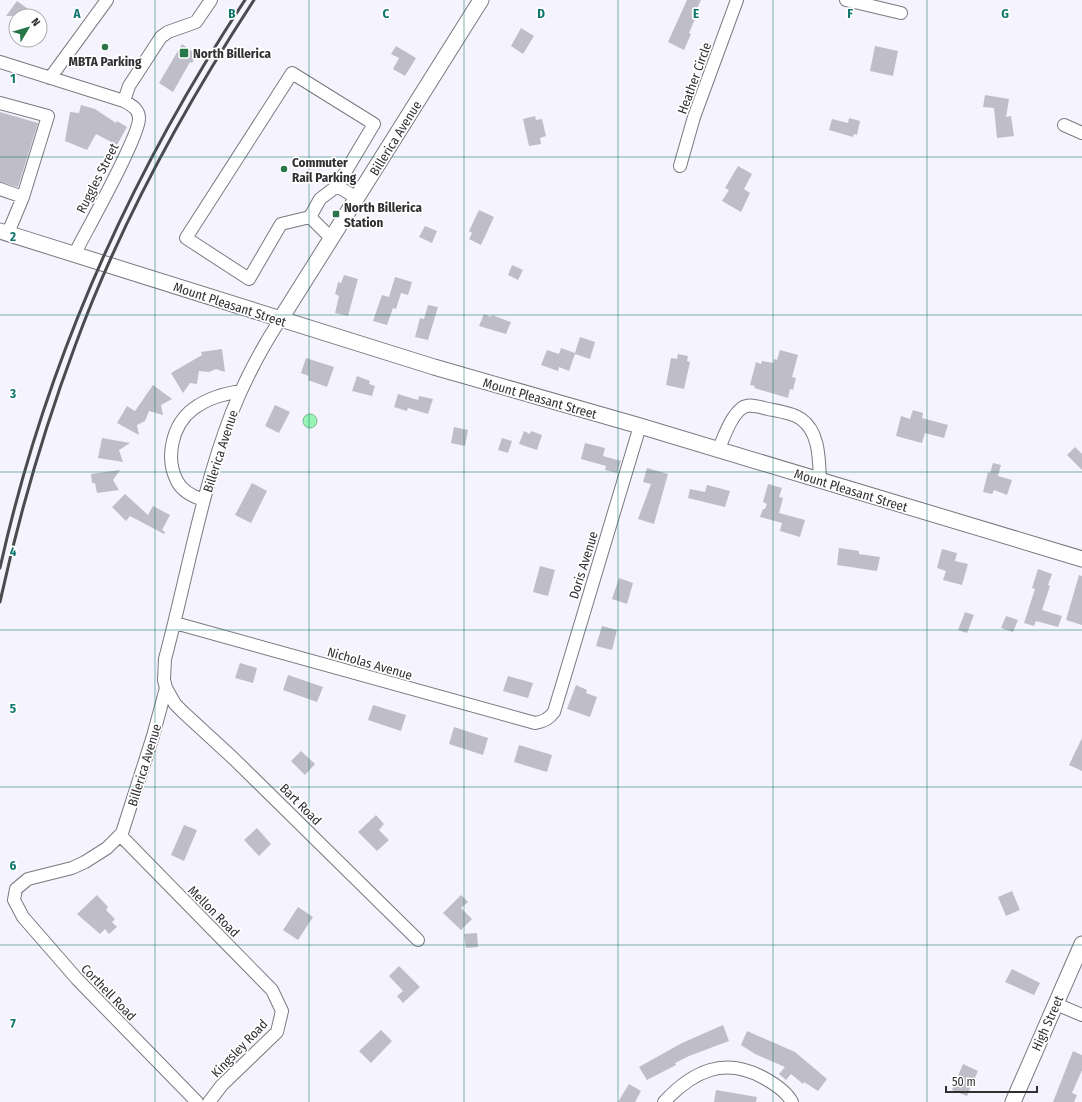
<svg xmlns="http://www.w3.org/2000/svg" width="1082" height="1102" viewBox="0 0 1082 1102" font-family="'Fira Sans Condensed',sans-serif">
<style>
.water{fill:#98f4b5;stroke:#79b98e}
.building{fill:#bfbdc7}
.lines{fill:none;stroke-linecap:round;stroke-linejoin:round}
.minor-casing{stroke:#7a7981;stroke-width:14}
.major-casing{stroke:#7a7981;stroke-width:17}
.minor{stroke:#fff;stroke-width:12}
.major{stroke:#fff;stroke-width:15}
.rail{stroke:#4b4b4f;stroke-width:3}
.grid{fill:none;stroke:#0f766e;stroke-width:1;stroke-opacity:0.55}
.poi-dot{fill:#287748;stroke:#fff;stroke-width:1.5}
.labels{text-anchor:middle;stroke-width:3.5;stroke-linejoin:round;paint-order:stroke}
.poi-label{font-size:13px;font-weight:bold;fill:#303033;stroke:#fff;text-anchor:start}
.street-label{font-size:13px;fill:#303033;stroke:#fff}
.grid-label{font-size:13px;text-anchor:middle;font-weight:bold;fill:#0f766e;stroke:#fff;stroke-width:3.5;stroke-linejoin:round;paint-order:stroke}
</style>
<rect width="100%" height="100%" fill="#f5f4fe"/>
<path class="water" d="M303 421a7 7 0 1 1 14 0a7 7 0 1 1-14 0Z"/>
<path class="building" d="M687 0H701L696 11 698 12 689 33 691 34 684 50 668 42Z
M17 1 38 16H6Z
M521 28 534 36 523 54 511 46Z
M182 44 197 55 192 63 190 62 173 92 159 83Z
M396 46 416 58 405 76 393 69 399 58 391 54Z
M875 46 898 51 893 76 870 71Z
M985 95 1009 99 1006 117 1011 116 1014 136 997 138 994 108 983 107Z
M81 105 95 109 116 123 117 121 127 127 117 145 96 134 87 150 65 141 70 112 79 113Z
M0 112 38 123 18 187 0 182Z
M535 116 536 120 542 119 546 136 540 138 541 144 529 146 523 119Z
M849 118 860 121 857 135 854 134 853 137 829 130 832 119 848 123Z
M738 166 752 174 744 189 750 193 741 212 722 201 729 190 725 188Z
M479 210 494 217 481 245 469 239 472 233 469 231Z
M425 226 437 231 432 243 419 237Z
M512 265 523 270 518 280 508 275Z
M344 275 358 279 348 316 335 313 339 296 335 294 338 282 341 283Z
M395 277 412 282 408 295 401 293 396 309 393 308 387 325 373 321 382 295 389 297Z
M428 305 438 307 428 340 415 337 420 318 424 319Z
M484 314 491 317 492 315 511 322 506 334 479 326Z
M580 337 595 342 590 359 575 354 569 371 559 367 558 371 541 365 547 350 559 354 561 348 575 353Z
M222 349 225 372 216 369 209 372 199 371 197 384 190 383 183 393 171 373 202 355 201 352Z
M780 350 798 355 792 377 796 378 793 390 790 389 788 398 754 388 755 386 750 385 756 362 761 364 762 361 773 363 774 359 777 360Z
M678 354 688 356 687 361 690 362 684 389 666 385 671 358 677 359Z
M306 358 334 367 327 387 308 380 309 376 301 373Z
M357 376 370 381 369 384 375 386 372 396 352 391Z
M153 385 172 399 161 405 163 415 149 411 145 421 137 425 139 435 117 423 127 406 135 411Z
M398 394 418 400 419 396 433 399 428 414 408 408 407 411 394 407Z
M275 405 290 412 279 433 265 426Z
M913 410 923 413 922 418 948 425 944 438 925 433 922 443 896 436 901 416 910 419Z
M454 427 468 430 465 446 451 443Z
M524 431 530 434 531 431 542 435 537 450 519 444Z
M102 438 130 443 119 450 123 462 98 458Z
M502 438 512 441 508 453 498 450Z
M585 443 605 448 603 456 621 461 617 473 605 470 606 466 581 459Z
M1075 447 1082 454V470L1067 455Z
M993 463 1001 465 998 476 1012 480 1007 495 994 490 992 494 983 492 988 472 990 473Z
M647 468 668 474 654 524 638 519 651 484 643 482Z
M120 470 113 480 119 490 97 493 95 483H92L91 474Z
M252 483 267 491 251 523 235 515Z
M768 484 782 488 779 497 783 498 779 513 805 520 800 537 780 531 782 523 760 517 763 509H765L767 504 763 502Z
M707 485 730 491 725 507 688 498 690 489 705 492Z
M125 494 148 515 153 506 170 515 162 530 165 532 164 534 130 516 126 521 112 507Z
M839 548 859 551V554L880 557 877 571 837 565Z
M942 549 957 553 955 561 968 564 962 585 943 580 946 571 937 568Z
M540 566 555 570 548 596 533 592Z
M1038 569 1052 574 1048 585 1050 586 1042 610 1062 616 1058 627 1036 621 1034 626 1024 623 1035 589 1032 588Z
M1079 575 1082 576V625L1066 620Z
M619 578 633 583 627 604 612 599Z
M965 612 974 615 967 633 958 630Z
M1006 616 1018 620 1013 632 1001 628Z
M602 626 617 630 612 650 596 646Z
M240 663 257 668 253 683 235 678Z
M288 675 323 687 317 702 283 690Z
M508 676 533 683 528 698 503 691Z
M576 685 587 690 586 693 597 697 590 717 567 709Z
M373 705 406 715 401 731 368 720Z
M454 727 488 738 483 755 449 744Z
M1082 738V771L1069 765Z
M519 745 552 755 547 772 514 762Z
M301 751 315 764 305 775 291 761Z
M376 815 384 824 379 830 389 840 377 851 358 832Z
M184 825 197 830 184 861 171 855Z
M257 828 271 844 259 856 244 840Z
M1012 891 1020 910 1006 916 998 897Z
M97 895 108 907 106 910 115 919 112 922 117 927 109 934 105 929 100 934 77 914Z
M461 895 468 902 461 908 472 919 461 930 443 913Z
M298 907 313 917 298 940 283 930Z
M477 933 478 947 466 948 464 934Z
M399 966 420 987 403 1003 397 996 403 991 389 976Z
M1012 969 1040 983 1034 995 1005 982Z
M723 1025 729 1041 689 1056 675 1063 676 1065 647 1080 639 1067 682 1043Z
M381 1030 392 1041 371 1063 359 1051Z
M747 1031 795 1052 827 1079 818 1091 804 1082 803 1084 791 1074 786 1080 779 1074 785 1067 755 1054 741 1045Z
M1073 1051 1082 1055V1070L1072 1093 1077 1095 1074 1102H1053Z
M963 1064 978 1071 967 1096 952 1090Z
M629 1084 641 1091 635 1102H618Z
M716 1090 757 1097 756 1102H714Z"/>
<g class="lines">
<g class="minor-casing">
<path id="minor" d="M846 0 901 13
M0 62 124 101C131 105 139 109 139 118 140 136 85 233 74 255
M292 73 374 124 337 186 320 199 310 217 281 224 249 279 186 238Z
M50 78 107 0
M124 101 129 86 161 37 168 32 196 22 211 0
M0 103 48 116 23 197 8 233
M1064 125 1082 133
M680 166 694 117 737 0
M337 186 357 198
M0 189 23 197
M310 217 332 239
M718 450C724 438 730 417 742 408 749 403 760 407 768 409 778 411 793 413 801 419 820 432 819 461 820 481
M204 500C194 497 182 491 177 481 165 458 172 425 193 409 208 398 223 394 241 391
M175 623 535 723C543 722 549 719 554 712L640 426
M166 688 175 704 183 712 234 759 418 940
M120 835 272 990 282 1011 277 1032 222 1085 209 1102
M1056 1004 1082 1015
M197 1102 77 979 23 917 14 900 16 889 28 879 72 868 85 862 107 848 122 833 153 736 166 688 164 680 165 659C187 577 201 492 232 412 245 380 261 349 280 320
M664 1102C693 1071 724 1056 764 1078 775 1084 786 1091 792 1102"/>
</g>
<g class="major-casing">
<path id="major" d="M0 231 434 367 640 426 1082 559
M280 320 481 0
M1013 1102 1082 944"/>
</g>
<use href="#minor" class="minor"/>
<use href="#major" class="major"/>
<path class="rail" d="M0 568C45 365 131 173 245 0
M0 602C19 515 44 429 75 346 120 223 183 109 254 0"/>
</g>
<path class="grid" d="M155 0V1102M309 0V1102M464 0V1102M618 0V1102M773 0V1102M927 0V1102M0 157H1082M0 315H1082M0 472H1082M0 630H1082M0 787H1082M0 945H1082"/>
<g class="poi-dot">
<circle cx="105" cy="47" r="4"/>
<rect x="179" y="48" width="10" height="10" rx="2"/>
<circle cx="284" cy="169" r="4"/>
<rect x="332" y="210" width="8" height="8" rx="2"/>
</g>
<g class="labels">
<g class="poi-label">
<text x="193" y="58">North Billerica</text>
<text x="105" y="66" text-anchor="middle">MBTA Parking</text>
<text x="292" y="167">Commuter<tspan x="292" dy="15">Rail Parking</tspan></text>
<text x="344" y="212">North Billerica<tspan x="344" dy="15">Station</tspan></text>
</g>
<g class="street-label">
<text transform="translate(694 78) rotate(-70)" y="5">Heather Circle</text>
<text transform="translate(395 138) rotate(-58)" y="5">Billerica Avenue</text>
<text transform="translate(97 178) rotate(-63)" y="5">Ruggles Street</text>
<text transform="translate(230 304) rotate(18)" y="5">Mount Pleasant Street</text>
<text transform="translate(540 398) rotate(16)" y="5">Mount Pleasant Street</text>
<text transform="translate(220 451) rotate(-72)" y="5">Billerica Avenue</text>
<text transform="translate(851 490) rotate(17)" y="5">Mount Pleasant Street</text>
<text transform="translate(583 565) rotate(-73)" y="5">Doris Avenue</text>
<text transform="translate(370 663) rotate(16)" y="5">Nicholas Avenue</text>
<text transform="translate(144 765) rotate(-73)" y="5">Billerica Avenue</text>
<text transform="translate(301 804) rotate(45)" y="5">Bart Road</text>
<text transform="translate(214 911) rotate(45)" y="5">Mellon Road</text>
<text transform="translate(109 992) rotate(46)" y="5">Corthell Road</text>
<text transform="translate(1047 1023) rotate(-66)" y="5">High Street</text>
<text transform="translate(239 1048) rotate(-46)" y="5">Kingsley Road</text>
</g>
</g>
<g class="grid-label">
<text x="77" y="18">A</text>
<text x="232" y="18">B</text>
<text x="386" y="18">C</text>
<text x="541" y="18">D</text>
<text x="696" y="18">E</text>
<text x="850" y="18">F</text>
<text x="1005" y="18">G</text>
<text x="13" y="83">1</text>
<text x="13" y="241">2</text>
<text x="13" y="398">3</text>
<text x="13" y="556">4</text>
<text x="13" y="713">5</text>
<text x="13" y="870">6</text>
<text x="13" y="1028">7</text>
</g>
<g transform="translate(28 28) rotate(52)"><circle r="19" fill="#ffffff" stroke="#acacad"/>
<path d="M0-3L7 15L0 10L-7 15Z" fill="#287748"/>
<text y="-6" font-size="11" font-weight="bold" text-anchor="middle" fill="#303033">N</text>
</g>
<path d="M946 1086v6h91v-6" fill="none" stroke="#303033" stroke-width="2"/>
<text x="952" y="1086" font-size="12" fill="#303033" stroke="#ffffff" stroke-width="3" paint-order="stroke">50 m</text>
</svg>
